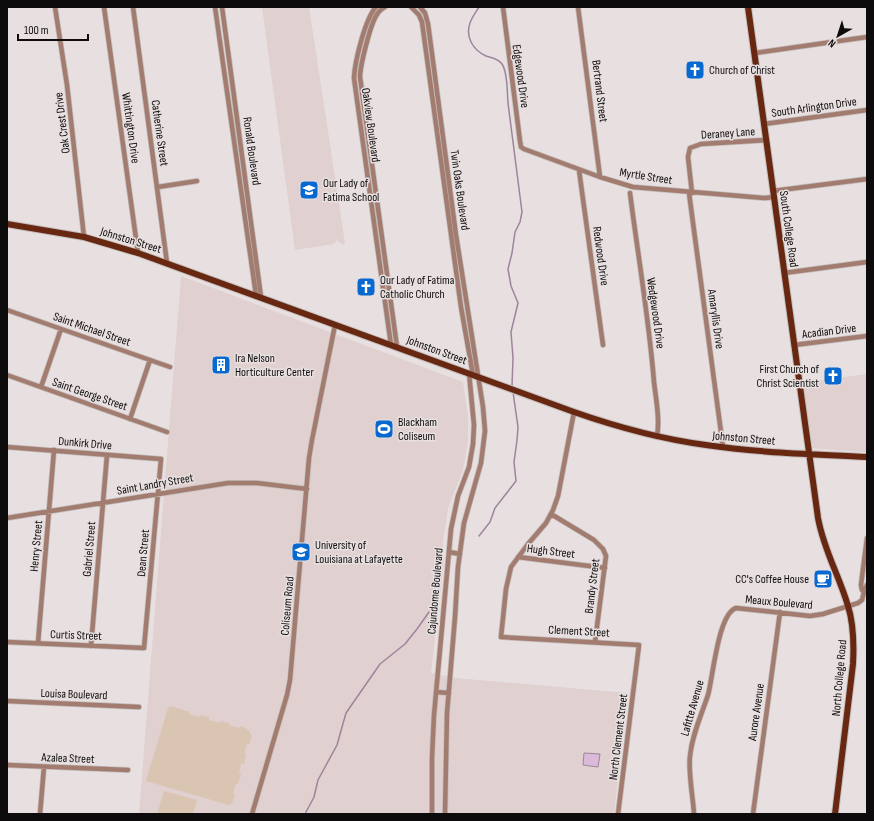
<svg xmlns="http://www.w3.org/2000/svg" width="874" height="821" viewBox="0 0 874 821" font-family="'Sofia Sans Condensed',sans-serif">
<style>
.built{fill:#e0d0d0}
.green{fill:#dac4b2}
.water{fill:#dab9d9;stroke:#9c859b}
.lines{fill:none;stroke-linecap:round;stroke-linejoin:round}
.stream{stroke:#9c859b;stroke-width:1.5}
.minor-casing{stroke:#c5bebe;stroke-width:6}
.major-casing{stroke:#c5bebe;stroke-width:8}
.minor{stroke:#a37c70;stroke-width:4.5}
.major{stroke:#682711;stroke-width:6}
.labels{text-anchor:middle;stroke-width:3;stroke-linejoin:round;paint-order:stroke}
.poi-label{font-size:12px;fill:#0d0b0b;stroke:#e8e0e0;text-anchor:start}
.street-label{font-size:12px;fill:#0d0b0b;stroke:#e8e0e0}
</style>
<rect width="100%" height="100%" fill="#e8e0e0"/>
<path class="built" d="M262 7H309L345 243 343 245 337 240 334 244 295 250Z
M181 276 463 382 468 417V442L463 470 448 508 443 542 444 562 431 673 456 678 628 693 614 814H139Z
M867 374V452L809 448 800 383Z"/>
<path class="green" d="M170 706 190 712 189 714 199 717 200 715 209 717V720L219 723 220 721 229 723V725L239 728 240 726C246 728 249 730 252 736L249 744H247L244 753 246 754 244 764 241 763 239 773 241 774 238 784 236 783 233 793 235 794 232 804 229 805 146 781 168 708Z
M164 791 197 800 193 814H157Z"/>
<path class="water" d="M584 753 600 754 598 767 583 765Z"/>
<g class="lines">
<path class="stream" d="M479 7C476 12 472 17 470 23 465 37 473 50 486 56 492 58 498 58 502 64 508 73 507 92 508 103L522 212 520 222 515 232 512 253 508 269 511 286 518 303 511 332 513 358 512 386
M479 536 490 522 495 508 516 481 514 462 517 440 518 427 513 392
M305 814 314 797 318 780 337 745 346 713 380 664 405 644 417 629 429 612"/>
<g class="minor-casing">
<path id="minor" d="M55 7 67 85 84 237
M104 7 138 253
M133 7 167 263
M215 7 256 295
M222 7 261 297
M376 7C365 19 355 61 354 78L391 345
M385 7C381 9 378 12 376 16 370 26 360 66 360 77L397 347
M411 7 419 15 422 22 461 307 473 375
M420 7 425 13 428 24 456 235 483 407 485 431 481 463 464 523 458 567 455 617 447 713 445 814
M503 7 520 141 521 147 524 149 600 177 633 187 765 198 774 197
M578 7 600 177
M755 53 867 37
M764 124 867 110
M579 170 603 345
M158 187 197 181
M773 191 867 179
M630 193C638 256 649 319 654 382 656 400 660 418 657 437
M689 193 723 447
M692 193 688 157 690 148 701 144 766 140
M784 273 867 262
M7 310 170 367
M794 345 867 336
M7 375 167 432
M41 387 61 329
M574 412 558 496 553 510 546 523 528 544 511 567 506 589 501 637 639 645 618 814
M130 419 150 360
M7 447 161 459 144 648 7 642
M551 514 594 540 603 549 606 556 595 642
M7 518 228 483H257L307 489
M449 552 460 554
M518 557 605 568
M864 592 867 585
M38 643 54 450
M91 646 107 455
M436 692 449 693
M7 701 139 707
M7 765 128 770
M40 814 44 767
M252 814 287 695 290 680 309 458 312 440 335 325
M432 814V758L434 715 451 529 458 496 469 467 473 444 474 425 469 373
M694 814C693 797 688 772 690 756 692 735 701 716 708 695 713 677 718 614 736 608L810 616 823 614 858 603 862 600 864 592 862 590 861 585 867 538
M753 814 780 612"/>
</g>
<g class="major-casing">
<path id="major" d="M748 7 818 518C824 551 839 575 848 606 854 625 854 645 853 664L835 814
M7 224 84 237 138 253 574 412C617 427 661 439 706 445 759 453 814 454 867 457"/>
</g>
<use href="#minor" class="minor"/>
<use href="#major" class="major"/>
</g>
<defs>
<g id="church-square" transform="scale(1)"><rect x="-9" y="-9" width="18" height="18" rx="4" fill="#0768d0" stroke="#e8e0e0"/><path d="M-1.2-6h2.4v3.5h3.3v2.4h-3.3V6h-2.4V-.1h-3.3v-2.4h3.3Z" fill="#fff"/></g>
<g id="school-square" transform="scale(1)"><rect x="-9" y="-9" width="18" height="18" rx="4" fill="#0768d0" stroke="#e8e0e0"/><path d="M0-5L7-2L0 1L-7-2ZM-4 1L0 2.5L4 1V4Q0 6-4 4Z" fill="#fff"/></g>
<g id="building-square" transform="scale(1)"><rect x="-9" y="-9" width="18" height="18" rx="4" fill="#0768d0" stroke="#e8e0e0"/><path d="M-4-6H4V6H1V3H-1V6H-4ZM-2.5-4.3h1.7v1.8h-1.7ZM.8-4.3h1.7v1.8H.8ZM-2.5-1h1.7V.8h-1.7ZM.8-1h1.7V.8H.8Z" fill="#fff"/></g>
<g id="stadium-square" transform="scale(1)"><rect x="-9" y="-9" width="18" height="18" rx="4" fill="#0768d0" stroke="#e8e0e0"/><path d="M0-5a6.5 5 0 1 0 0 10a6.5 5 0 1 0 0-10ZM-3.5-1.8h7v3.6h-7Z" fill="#fff"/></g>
<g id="university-square" transform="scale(1)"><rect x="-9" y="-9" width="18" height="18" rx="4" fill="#0768d0" stroke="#e8e0e0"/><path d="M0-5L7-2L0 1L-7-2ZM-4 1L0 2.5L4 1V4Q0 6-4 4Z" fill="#fff"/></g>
<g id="cafe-square" transform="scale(1)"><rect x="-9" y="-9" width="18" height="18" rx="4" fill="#0768d0" stroke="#e8e0e0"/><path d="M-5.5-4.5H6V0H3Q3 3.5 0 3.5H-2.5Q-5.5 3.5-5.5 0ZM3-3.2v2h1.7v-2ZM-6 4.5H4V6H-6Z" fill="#fff"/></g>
</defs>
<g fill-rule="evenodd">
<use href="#church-square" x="695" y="70"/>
<use href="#school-square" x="309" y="190"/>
<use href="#church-square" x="366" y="287"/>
<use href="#building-square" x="221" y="365"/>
<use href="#church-square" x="833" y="376"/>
<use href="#stadium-square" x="384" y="429"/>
<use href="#university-square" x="301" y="552"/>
<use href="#cafe-square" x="823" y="579"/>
</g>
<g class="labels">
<g class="poi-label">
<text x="709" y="74">Church of Christ</text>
<text x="323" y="187">Our Lady of<tspan x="323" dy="14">Fatima School</tspan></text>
<text x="380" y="284">Our Lady of Fatima<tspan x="380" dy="14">Catholic Church</tspan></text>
<text x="235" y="362">Ira Nelson<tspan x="235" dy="14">Horticulture Center</tspan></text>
<text x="819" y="373" text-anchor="end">First Church of<tspan x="819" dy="14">Christ Scientist</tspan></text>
<text x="398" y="426">Blackham<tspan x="398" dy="14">Coliseum</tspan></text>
<text x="315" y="549">University of<tspan x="315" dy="14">Louisiana at Lafayette</tspan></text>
<text x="809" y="583" text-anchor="end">CC's Coffee House</text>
</g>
<g class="street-label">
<text transform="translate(521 76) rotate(82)" y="4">Edgewood Drive</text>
<text transform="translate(600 91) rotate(83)" y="4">Bertrand Street</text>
<text transform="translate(814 107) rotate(-8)" y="4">South Arlington Drive</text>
<text transform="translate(62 123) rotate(-97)" y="4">Oak Crest Drive</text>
<text transform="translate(371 125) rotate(82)" y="4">Oakview Boulevard</text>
<text transform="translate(131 128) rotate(82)" y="4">Whittington Drive</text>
<text transform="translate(160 133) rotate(82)" y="4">Catherine Street</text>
<text transform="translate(728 133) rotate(-4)" y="4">Deraney Lane</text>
<text transform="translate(252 151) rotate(82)" y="4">Ronald Boulevard</text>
<text transform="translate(646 176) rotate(9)" y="4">Myrtle Street</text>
<text transform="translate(460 190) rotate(82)" y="4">Twin Oaks Boulevard</text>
<text transform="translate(789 229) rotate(82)" y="4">South College Road</text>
<text transform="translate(131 240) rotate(17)" y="4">Johnston Street</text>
<text transform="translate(601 256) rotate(82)" y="4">Redwood Drive</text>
<text transform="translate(656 313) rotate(82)" y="4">Wedgewood Drive</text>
<text transform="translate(716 319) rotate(82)" y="4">Amaryllis Drive</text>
<text transform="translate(92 329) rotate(19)" y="4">Saint Michael Street</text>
<text transform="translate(829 331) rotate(-7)" y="4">Acadian Drive</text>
<text transform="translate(437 350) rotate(20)" y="4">Johnston Street</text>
<text transform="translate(90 394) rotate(19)" y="4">Saint George Street</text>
<text transform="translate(744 438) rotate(5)" y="4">Johnston Street</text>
<text transform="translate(85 443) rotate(5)" y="4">Dunkirk Drive</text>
<text transform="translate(155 484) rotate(-10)" y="4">Saint Landry Street</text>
<text transform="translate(36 546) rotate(-85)" y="4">Henry Street</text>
<text transform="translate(89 549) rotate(-85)" y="4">Gabriel Street</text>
<text transform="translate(551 551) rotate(7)" y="4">Hugh Street</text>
<text transform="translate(143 553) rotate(-85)" y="4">Dean Street</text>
<text transform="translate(592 586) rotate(-83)" y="4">Brandy Street</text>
<text transform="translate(435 591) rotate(-85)" y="4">Cajundome Boulevard</text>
<text transform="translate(779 602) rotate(5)" y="4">Meaux Boulevard</text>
<text transform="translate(287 606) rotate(-85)" y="4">Coliseum Road</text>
<text transform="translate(579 631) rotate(3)" y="4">Clement Street</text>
<text transform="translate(76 635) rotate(2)" y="4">Curtis Street</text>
<text transform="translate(839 678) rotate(-85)" y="4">North College Road</text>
<text transform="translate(74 694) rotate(2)" y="4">Louisa Boulevard</text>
<text transform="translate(692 708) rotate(-74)" y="4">Lafitte Avenue</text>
<text transform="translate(756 712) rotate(-82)" y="4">Aurore Avenue</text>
<text transform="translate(618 737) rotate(-83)" y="4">North Clement Street</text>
<text transform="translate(68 758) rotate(2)" y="4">Azalea Street</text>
</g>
</g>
<rect width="874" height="821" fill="none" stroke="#0d0b0b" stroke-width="16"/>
<g transform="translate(838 36) rotate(219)" stroke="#e8e0e0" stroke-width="3" paint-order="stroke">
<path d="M0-3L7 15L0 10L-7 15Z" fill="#0d0b0b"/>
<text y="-6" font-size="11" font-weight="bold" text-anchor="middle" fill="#0d0b0b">N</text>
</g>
<path d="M18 34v6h70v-6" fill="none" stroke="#0d0b0b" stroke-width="2"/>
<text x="24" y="34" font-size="12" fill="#0d0b0b" stroke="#e8e0e0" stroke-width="3" paint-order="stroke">100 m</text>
</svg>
